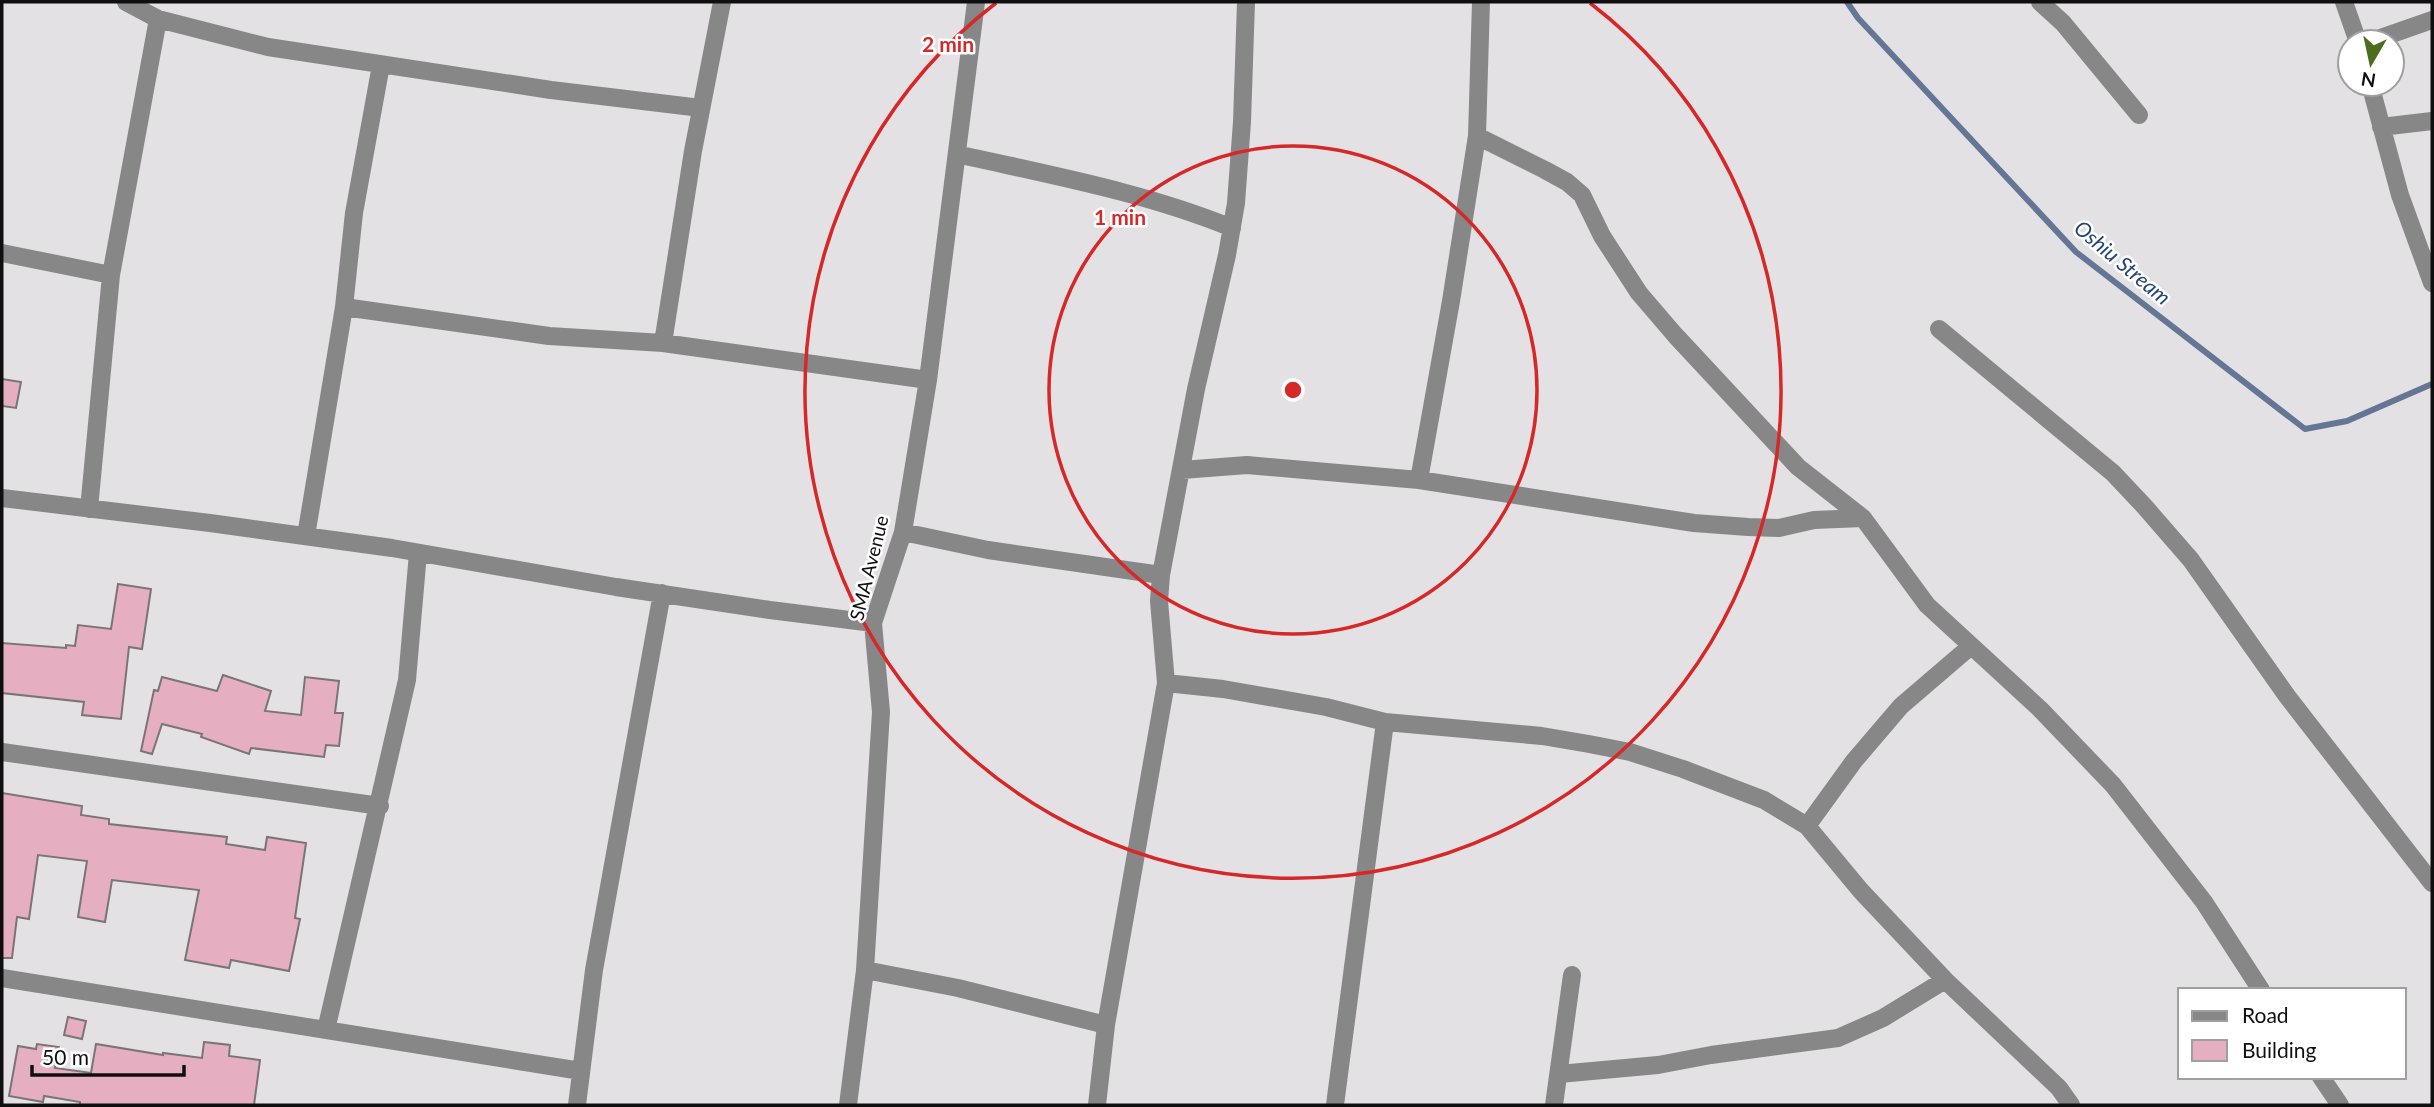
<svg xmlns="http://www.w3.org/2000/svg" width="2434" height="1107" viewBox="0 0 2434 1107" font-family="Lato,sans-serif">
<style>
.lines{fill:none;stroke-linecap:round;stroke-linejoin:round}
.stream{stroke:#637693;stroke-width:6}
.building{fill:#e6afc1;stroke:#797576;stroke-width:2}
.minor{stroke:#878788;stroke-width:18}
.ring{fill:none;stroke:#d62828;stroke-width:3.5}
.labels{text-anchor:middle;stroke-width:5;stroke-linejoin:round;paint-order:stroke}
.street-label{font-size:19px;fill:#100f10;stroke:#fff}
.water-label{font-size:21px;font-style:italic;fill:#224579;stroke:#fff}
.centre{fill:#d62828;stroke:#fff;stroke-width:3.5}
.ring-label{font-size:21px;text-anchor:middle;font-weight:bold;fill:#d62828;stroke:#fff;stroke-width:5;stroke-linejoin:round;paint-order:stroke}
</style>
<rect width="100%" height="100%" fill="#e4e1e4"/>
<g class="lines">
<path class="stream" d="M1847 2 1858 18 2076 252 2305 429 2347 421 2432 384"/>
</g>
<path class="building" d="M2 379 21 382 16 408 2 406Z
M118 584 151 589 142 649 129 647 121 719 82 715 84 702 2 693V643L66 648V645L75 646 78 625 111 629Z
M223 675 271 691 265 711 301 715 305 677 339 681 335 713H343L339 746 326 745 324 757 251 748 249 754 201 737 202 734 162 724 152 754 141 751 154 690 158 691 162 677 217 691Z
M2 793 82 806 81 815 109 819V824L227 837 226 844 265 850 267 837 306 843 295 918 300 919 289 971 231 960 229 968 185 960 199 890 112 880 105 922 78 917 87 861 38 855 29 919 17 917 12 958H2Z
M68 1017 86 1021 82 1039 64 1035Z
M204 1042 230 1045 229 1056 260 1060 254 1105H80V1102L44 1096 43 1102 9 1096 18 1046 36 1049 37 1044 59 1047 55 1068 91 1073 96 1044 163 1055V1053L202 1058Z"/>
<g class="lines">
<path class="minor" d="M126 2 158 19 268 47 551 90 701 108
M2040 2 2063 23 2139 115
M2344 2 2358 42
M2369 42 2432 20
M2370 84 2400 195 2432 283
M2381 127 2432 121
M1477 136 1545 170 1567 182 1582 195 1602 236 1639 293 1675 335 1798 467 1863 518 1927 605 2040 709 2113 785 2204 902 2261 990
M957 154C1049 175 1144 192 1232 228
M2 253 111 275
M344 307 549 336 663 343 928 380
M1939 329 2113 473 2145 507 2191 560 2287 696 2432 883
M663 343 693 151 722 2
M1182 470 1247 465 1419 480 1694 523 1748 527 1779 528 1814 520 1863 518
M1419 480 1451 301 1477 136 1481 2
M2 498 210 523 392 548 616 587 770 610 873 623
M89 509 111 275 158 19
M903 532 988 550 1161 575
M306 536 344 307 354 213 381 65
M1166 683 1223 689 1326 707 1385 722 1542 736 1589 744 1630 752 1683 769 1764 800 1807 826 1861 891 1945 980 2059 1088 2071 1105
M2 752 380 806
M1807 826 1854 761 1901 706 1971 646
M865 970 958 988 1106 1025
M2 978 581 1071
M326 1030 407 680 418 553
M1559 1074 1658 1065 1711 1055 1838 1038 1883 1018 1945 980
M2321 1077 2340 1105
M577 1105 594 970 662 593
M848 1105 865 970 881 712 873 623 903 532 928 380 976 2
M1097 1105 1106 1025 1166 683 1159 601 1161 575 1196 389 1227 255 1236 203 1242 122 1246 2
M1335 1105 1385 722
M1554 1105 1572 975"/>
</g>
<g class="ring">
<circle cx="1293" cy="390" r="244"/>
<path d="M1590 3A488 488 0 1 1 996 3"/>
</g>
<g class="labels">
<g class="street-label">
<text transform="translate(869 568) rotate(-76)" y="7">SMA Avenue</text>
</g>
<g class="water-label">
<text transform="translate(2122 263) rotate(40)" y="7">Oshiu Stream</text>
</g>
</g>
<circle cx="1293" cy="390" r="10" class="centre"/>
<g class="ring-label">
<text x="948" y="52">2 min</text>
<text x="1120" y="225">1 min</text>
</g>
<rect width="2434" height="1107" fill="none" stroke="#100f10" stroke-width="7"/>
<rect x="2178" y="988" width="228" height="91" fill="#ffffff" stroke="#9f9f9f" stroke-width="2"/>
<rect x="2192" y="1011" width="35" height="10" fill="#878788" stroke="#9f9f9f" stroke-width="2"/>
<text x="2242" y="1023" font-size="21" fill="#100f10">Road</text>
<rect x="2192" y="1040" width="35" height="21" fill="#e6afc1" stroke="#9f9f9f" stroke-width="2"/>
<text x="2242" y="1058" font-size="21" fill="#100f10">Building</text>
<g transform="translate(2371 63) rotate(189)"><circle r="33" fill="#ffffff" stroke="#9f9f9f" stroke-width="2"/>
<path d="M0-5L12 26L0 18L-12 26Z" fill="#4c6c22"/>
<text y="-10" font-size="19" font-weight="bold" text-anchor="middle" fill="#100f10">N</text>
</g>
<path d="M32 1065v10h152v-10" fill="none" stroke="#100f10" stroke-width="3.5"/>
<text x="42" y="1065" font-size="21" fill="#100f10" stroke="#ffffff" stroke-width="5" paint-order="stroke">50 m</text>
</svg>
